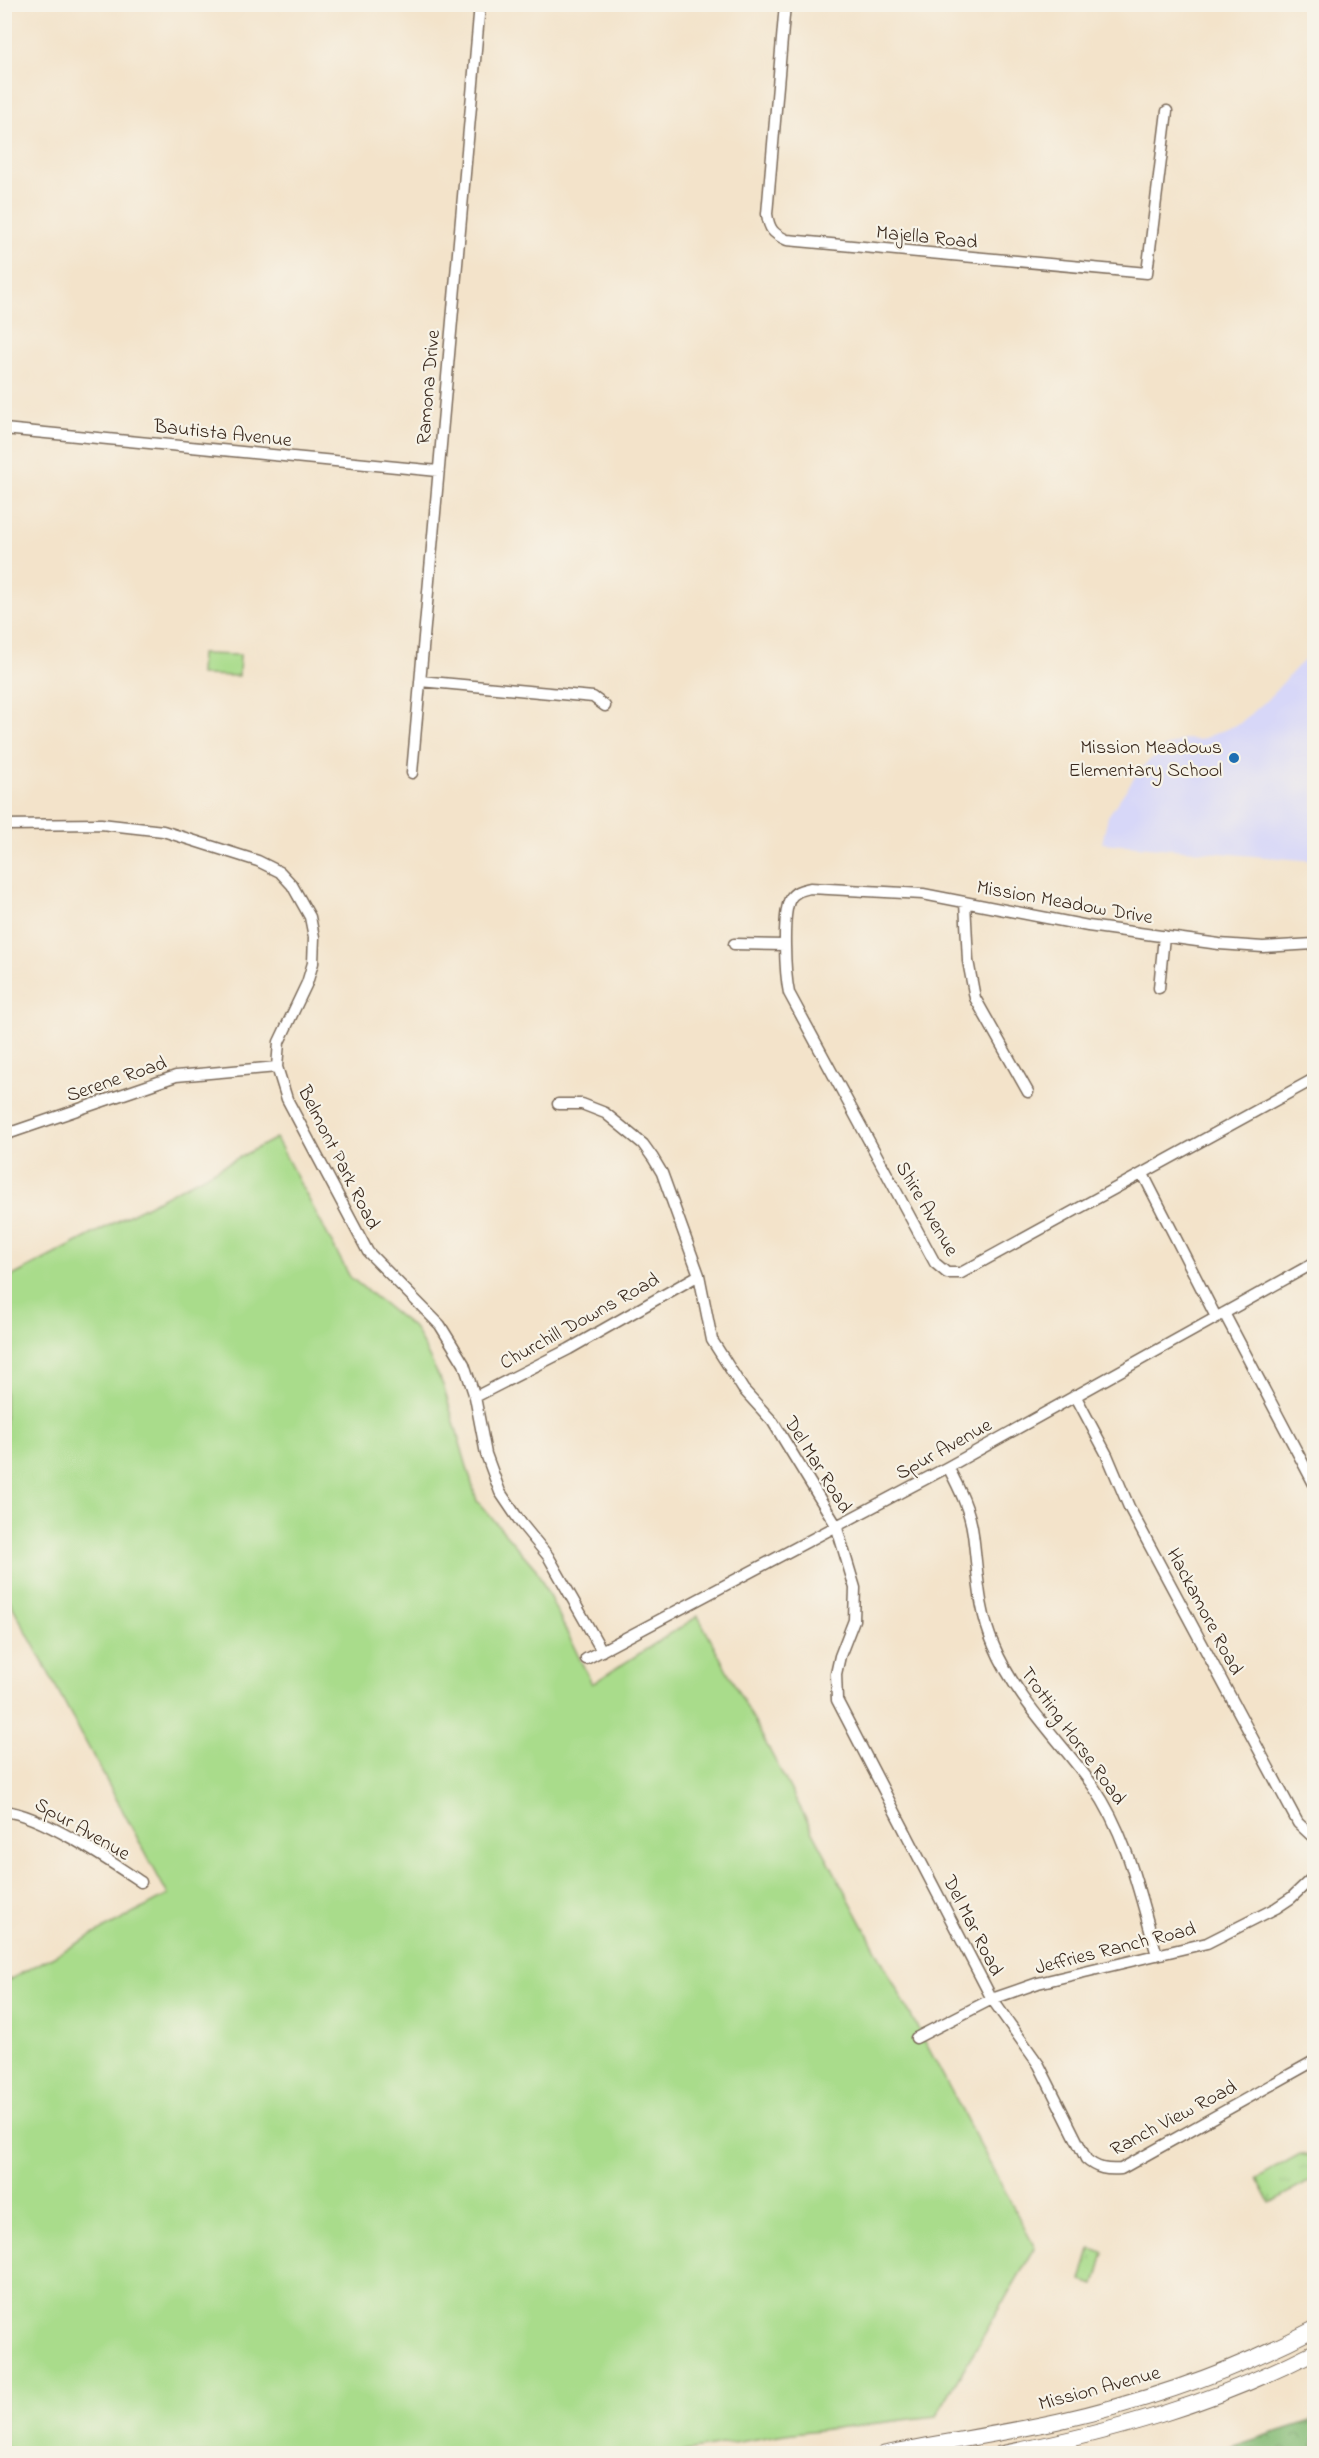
<svg xmlns="http://www.w3.org/2000/svg" width="1319" height="2458" viewBox="0 0 1319 2458" font-family="'Indie Flower',sans-serif">
<style>
.built{fill:#d7d7f8}
.grass{fill:#a9dc8b;stroke:#728354;stroke-width:1.5}
.forest{fill:url(#forest-crowns);stroke:#60734a;stroke-width:1.5}
.park{fill:url(#park-tufts);stroke:#728354;stroke-width:1.5}
.lines{fill:none;stroke-linecap:round;stroke-linejoin:round}
.minor-casing{stroke:#7b6b5a;stroke-width:13}
.highway-casing{stroke:#7b6b5a;stroke-width:17}
.minor{stroke:#fff;stroke-width:10}
.highway{stroke:#fff;stroke-width:15}
.poi-dot{fill:#1f6fb2;stroke:#f7f3e8;stroke-width:2}
.labels{text-anchor:middle;stroke-width:4.5;stroke-linejoin:round;paint-order:stroke}
.street-label{font-size:20px;fill:#3b2a1e;stroke:#f7f3e8}
.poi-label{font-size:20px;fill:#3b2a1e;stroke:#f7f3e8;text-anchor:end}
</style>
<defs>
<pattern id="forest-crowns" width="20" height="18" patternUnits="userSpaceOnUse" patternTransform="scale(1.5)"><rect width="20" height="18" fill="#86bc77"/><path d="M2 6a3 3 0 1 1 6 0M12 15a3 3 0 1 1 6 0" fill="none" stroke="#6f9961"/></pattern>
<pattern id="park-tufts" width="24" height="20" patternUnits="userSpaceOnUse" patternTransform="scale(1.5)"><rect width="24" height="20" fill="#a9dc8b"/><path d="M3 7l-1-3M5 7V3M7 7l1-3M15 17l-1-3M17 17v-4M19 17l1-3" fill="none" stroke="#92bd78"/></pattern>
</defs>
<rect width="100%" height="100%" fill="#f7f3e8"/>
<filter id="ink" filterUnits="userSpaceOnUse"><feTurbulence type="fractalNoise" baseFrequency=".0167" numOctaves="2"/><feDisplacementMap in="SourceGraphic" scale="12" xChannelSelector="R" yChannelSelector="G"/><feConvolveMatrix kernelMatrix="1 2 1 2 8 2 1 2 1" color-interpolation-filters="sRGB"/></filter>
<filter id="wash" filterUnits="userSpaceOnUse"><feTurbulence type="fractalNoise" baseFrequency=".008" numOctaves="4" result="noise"/><feDisplacementMap in="SourceGraphic" scale="24" xChannelSelector="R" yChannelSelector="G"/><feGaussianBlur stdDeviation="1.35" result="paint"/><feColorMatrix in="noise" values="0 0 0 0 0 0 0 0 0 0 0 0 0 0 0 0 0 1.4 0 .05"/><feComposite in="paint" operator="in"/></filter>
<g filter="url(#wash)">
<rect width="100%" height="100%" fill="#f3e3ca"/>
<path class="built" d="M1314 652V861L1102 843 1108 816 1141 768 1165 747 1184 739 1199 740 1239 724 1267 700 1298 666Z"/>
<path class="grass" d="M201 654 240 655 239 676 200 675Z
M276 1138 350 1277 415 1329 443 1385 477 1501 536 1569 592 1684 698 1616 1035 2248 936 2416 785 2434 670 2454H5V1982L168 1895 5 1592V1280Z"/>
<path class="forest" d="M1314 2420V2453H1212Z"/>
<path class="park" d="M1300 2154 1308 2156 1314 2169V2179L1270 2203 1257 2178Z
M1090 2249 1104 2253 1095 2285 1081 2281Z"/>
</g>
<g filter="url(#ink)">
<g class="lines">
<g class="minor-casing">
<path id="minor" d="M785 4 767 214C769 229 773 234 787 240L1147 273 1167 111
M4 429 438 471
M420 681 593 697 605 706
M412 773 480 4
M4 825 101 824 163 831 258 861 280 872 292 885 310 917 314 937 313 963 307 983 279 1042 277 1067 287 1099 368 1252 440 1325 464 1364 475 1397 486 1454 500 1492 521 1523 548 1556 602 1651
M965 902 968 961 975 998 1028 1092
M734 944 785 945
M1314 944 1263 947 1219 944 1088 926 923 894 810 888C802 890 795 891 790 899 782 915 785 974 789 993L935 1263 947 1273H961L1314 1079
M1159 988 1164 936
M558 1104H582L605 1113 643 1144 653 1158 662 1173 699 1275 712 1340 743 1389 773 1422 836 1525 855 1588 854 1620 840 1656 836 1674 837 1700 992 1999 1039 2065 1086 2159C1097 2169 1107 2170 1121 2169L1314 2061
M4 1135 176 1076 277 1067
M1143 1174 1216 1317
M1224 1313 1314 1484
M1075 1395 1107 1455 1129 1507 1298 1823 1314 1838
M475 1397 569 1349 699 1275
M948 1467C959 1488 970 1510 973 1534 978 1572 978 1610 994 1646 1017 1700 1059 1739 1093 1786 1128 1836 1140 1897 1157 1955
M586 1659 948 1467 1314 1263
M4 1811C42 1815 108 1860 141 1882
M916 2038 992 1999 1038 1983 1207 1943 1276 1908 1291 1898 1314 1876"/>
</g>
<g class="highway-casing">
<path id="highway" d="M884 2454C942 2442 1001 2434 1059 2421 1147 2401 1234 2371 1314 2329
M1000 2454C1110 2433 1215 2403 1314 2352"/>
</g>
<use href="#minor" class="minor"/>
<use href="#highway" class="highway"/>
</g>
</g>
<circle class="poi-dot" cx="1234" cy="758" r="6"/>
<g class="labels">
<g class="street-label">
<text transform="translate(927 236) rotate(6)" y="7">Majella Road</text>
<text transform="translate(427 387) rotate(-85)" y="7">Ramona Drive</text>
<text transform="translate(223 432) rotate(6)" y="7">Bautista Avenue</text>
<text transform="translate(1065 901) rotate(10)" y="7">Mission Meadow Drive</text>
<text transform="translate(116 1078) rotate(-19)" y="7">Serene Road</text>
<text transform="translate(340 1157) rotate(63)" y="7">Belmont Park Road</text>
<text transform="translate(928 1208) rotate(60)" y="7">Shire Avenue</text>
<text transform="translate(579 1320) rotate(-29)" y="7">Churchill Downs Road</text>
<text transform="translate(943 1448) rotate(-29)" y="7">Spur Avenue</text>
<text transform="translate(819 1464) rotate(58)" y="7">Del Mar Road</text>
<text transform="translate(1206 1611) rotate(62)" y="7">Hackamore Road</text>
<text transform="translate(1074 1735) rotate(54)" y="7">Trotting Horse Road</text>
<text transform="translate(83 1828) rotate(30)" y="7">Spur Avenue</text>
<text transform="translate(974 1925) rotate(63)" y="7">Del Mar Road</text>
<text transform="translate(1115 1947) rotate(-14)" y="7">Jeffries Ranch Road</text>
<text transform="translate(1173 2117) rotate(-28)" y="7">Ranch View Road</text>
<text transform="translate(1099 2387) rotate(-15)" y="7">Mission Avenue</text>
</g>
<g class="poi-label">
<text x="1222" y="753">Mission Meadows<tspan x="1222" dy="23">Elementary School</tspan></text>
</g>
</g>
<rect width="1319" height="2458" fill="none" stroke="#f7f3e8" stroke-width="24"/>
</svg>
